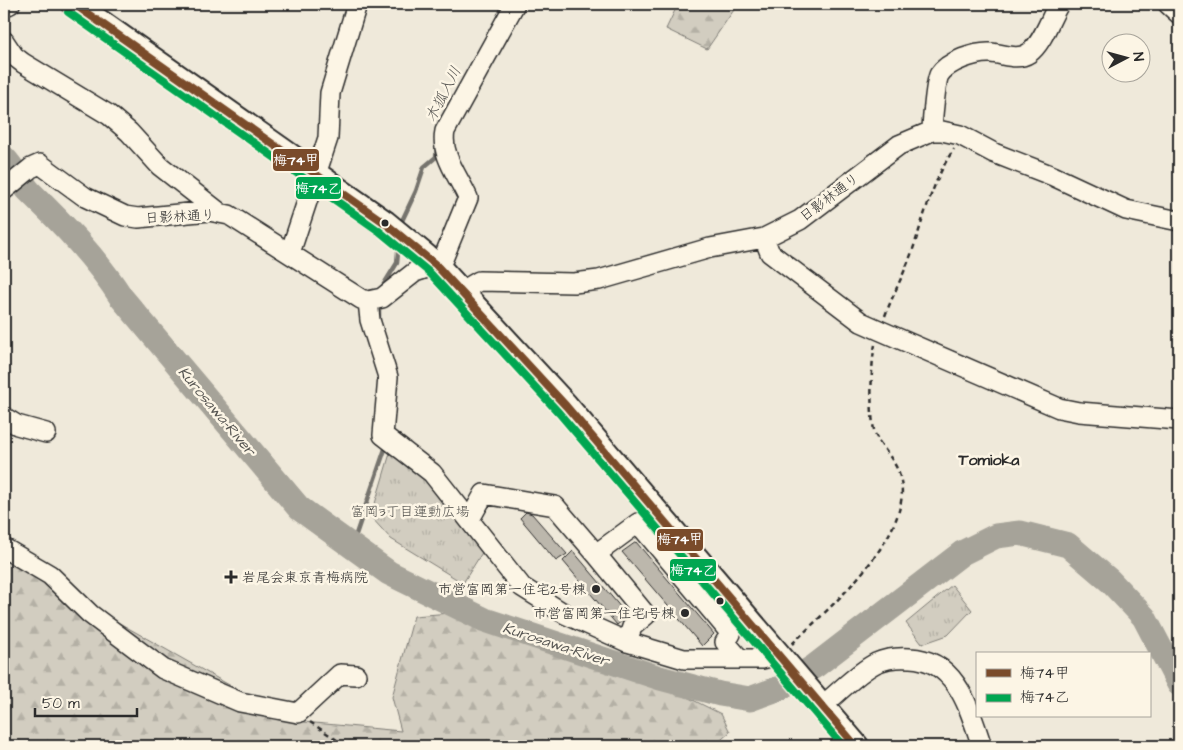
<svg xmlns="http://www.w3.org/2000/svg" width="1183" height="750" viewBox="0 0 1183 750" font-family="'Architects Daughter','Klee One',sans-serif">
<style>
.forest{fill:url(#forest-firs);stroke:#7e7c76}
.park{fill:url(#park-tufts);stroke:#7e7c76}
.lines{fill:none;stroke-linecap:round;stroke-linejoin:round}
.stream{stroke:#75736d;stroke-width:4.5}
.river{stroke:#a6a399;stroke-width:25}
.building{fill:#bcb7ac;stroke:#2b2b2b}
.minor-casing{stroke:#2b2b2b;stroke-width:22}
.major-casing{stroke:#2b2b2b;stroke-width:28}
.path{stroke:#2b2b2b;stroke-width:2.5;stroke-dasharray:5 4;stroke-linecap:butt}
.minor{stroke:#fcf5e5;stroke-width:19}
.major{stroke:#fcf5e5;stroke-width:24}
.bus-1-casing{stroke:#fcf5e5;stroke-width:11}
.bus-2-casing{stroke:#fcf5e5;stroke-width:11}
.bus-1{stroke:#7a4b2a;stroke-width:8}
.bus-2{stroke:#00a651;stroke-width:8}
.bus-dot{fill:#2b2b2b;stroke:#fcf5e5;stroke-width:2}
.labels{text-anchor:middle;stroke-width:5;stroke-linejoin:round;paint-order:stroke}
.street-label{font-size:14px;fill:#2b2b2b;stroke:#fcf5e5}
.park-label{font-size:14px;fill:#555450;stroke:#fcf5e5}
.poi-label{font-size:14px;fill:#2b2b2b;stroke:#fcf5e5;text-anchor:end}
.water-label{font-size:15px;font-style:italic;fill:#565552;stroke:#fcf5e5}
.quarter-label{font-size:16px;font-weight:bold;fill:#2b2b2b;stroke:#fcf5e5}
.line-badge{stroke:#fcf5e5;stroke-width:2}
.badge-label{font-size:14px;text-anchor:middle;font-weight:bold;fill:#fff}
</style>
<defs>
<pattern id="forest-firs" width="22" height="20" patternUnits="userSpaceOnUse" patternTransform="scale(1.25)"><rect width="22" height="20" fill="#d2cdc0"/><path d="M5 1l3.5 6h-7zM16 11l3.5 6h-7z" fill="#b4b0a5"/></pattern>
<pattern id="park-tufts" width="24" height="20" patternUnits="userSpaceOnUse" patternTransform="scale(1.25)"><rect width="24" height="20" fill="#d2cdc0"/><path d="M3 7l-1-3M5 7V3M7 7l1-3M15 17l-1-3M17 17v-4M19 17l1-3" fill="none" stroke="#b4b0a5"/></pattern>
</defs>
<rect width="100%" height="100%" fill="#efe9da"/>
<filter id="ink" filterUnits="userSpaceOnUse"><feTurbulence type="fractalNoise" baseFrequency=".02" numOctaves="2"/><feDisplacementMap in="SourceGraphic" scale="10" xChannelSelector="R" yChannelSelector="G"/><feConvolveMatrix kernelMatrix="1 2 1 2 8 2 1 2 1" color-interpolation-filters="sRGB"/></filter>
<g filter="url(#ink)">
<path class="forest" d="M678 4H738L707 49 666 29Z
M4 558 293 721 401 731 392 697 414 616 462 612 663 685 721 714 730 732 714 746H4Z"/>
<path class="park" d="M391 450 419 470 483 551 463 583 391 539 371 517Z
M952 585 972 610 948 635 922 644 906 623Z"/>
<g class="lines">
<path class="stream" d="M400 225 416 191 424 167 436 157 437 147
M381 289 397 263 398 252
M379 319V308
M352 546 385 449"/>
<path class="river" d="M4 158C14 168 20 182 30 192 63 224 96 258 121 297L299 508 389 573 485 620 660 678 720 694 750 699 780 688 815 666 962 553 996 536 1020 533 1068 545 1110 581 1144 617 1179 684"/>
</g>
<path class="building" d="M526 512 532 514 567 554 556 561 520 518Z
M636 542 714 634 702 646 622 552Z
M573 551 628 616 617 625 563 561Z"/>
<g class="lines">
<g class="minor-casing">
<path id="minor" d="M1168 4 1179 14
M4 7 10 4
M4 41 14 56 23 63 109 115 129 132 160 166 220 213
M932 131C932 123 936 79 939 75 948 61 976 52 991 53 1004 54 1017 61 1029 53 1043 43 1050 18 1059 4
M4 190 31 168 40 164 85 197 125 216 138 218 209 211 229 215 361 299 368 301 382 298 415 272 436 265 443 259 468 198C459 177 440 155 445 131L515 4
M764 238 770 253 861 322 879 330 1059 408 1079 412 1179 420
M290 253 328 138 330 93 357 4
M462 291 479 281 574 283 599 280 710 248 764 238 800 220 899 145 932 131H942L960 135 994 153 1053 176 1126 210 1179 221
M368 301 370 320 388 377 383 435 432 473 522 587 565 614 627 642 684 659H762L778 655
M4 417 17 425 46 433
M470 519 484 494 555 506 596 554
M4 548 50 575 90 614 163 669 240 702 298 713 340 674 356 675
M627 642 632 627 646 615 596 554 638 523 731 634 725 642 740 659
M822 706C838 693 858 672 876 663 887 658 897 657 910 658 957 660 969 709 982 746"/>
</g>
<g class="major-casing">
<path id="major" d="M74 4 385 223 436 265 566 406 856 746"/>
</g>
<path class="path" d="M885 316C893 294 904 274 912 252 924 217 933 179 954 149
M792 644C829 608 922 529 898 471 893 458 882 448 876 436 869 422 871 361 875 345
M310 722 346 746"/>
<use href="#minor" class="minor"/>
<use href="#major" class="major"/>
<g class="bus-1-casing">
<path id="bus-1" d="M74 4 385 223 436 265 566 406 856 746"/>
</g>
<g class="bus-2-casing">
<path id="bus-2" d="M68 12 379 231 429 272 559 413 843 746"/>
</g>
<use href="#bus-1" class="bus-1"/>
<use href="#bus-2" class="bus-2"/>
</g>
</g>
<g class="bus-dot">
<circle cx="385" cy="223" r="4.5"/>
<path d="M228.5 569.5h5v5h5v5h-5v5h-5v-5h-5v-5h5z"/>
<circle cx="596" cy="589" r="5"/>
<circle cx="720" cy="601" r="4.5"/>
<circle cx="685" cy="613" r="5"/>
</g>
<g class="labels">
<g class="street-label">
<text transform="translate(829 197) rotate(-37)" y="5">日影林通り</text>
<text transform="translate(180 216) rotate(-3)" y="5">日影林通り</text>
</g>
<g class="park-label">
<text x="410" y="516">富岡3丁目運動広場</text>
</g>
<g class="poi-label">
<text x="242" y="582" text-anchor="start">岩尾会東京青梅病院</text>
<text x="586" y="594">市営富岡第一住宅2号棟</text>
<text x="675" y="618">市営富岡第一住宅1号棟</text>
</g>
<g class="water-label">
<text transform="translate(443 94) rotate(-63)" y="5">木狐入川</text>
<text transform="translate(217 411) rotate(50)" y="5">Kurosawa-River</text>
<text transform="translate(556 644) rotate(18)" y="5">Kurosawa-River</text>
</g>
<g class="quarter-label">
<text x="989" y="465">Tomioka</text>
</g>
</g>
<g class="line-badge">
<rect x="272" y="148" width="48" height="24" rx="5" fill="#7a4b2a"/>
<rect x="295" y="176" width="47" height="24" rx="5" fill="#00a651"/>
<rect x="656" y="528" width="48" height="24" rx="5" fill="#7a4b2a"/>
<rect x="669" y="558" width="48" height="24" rx="5" fill="#00a651"/>
</g>
<g class="badge-label">
<text x="296" y="165">梅74甲</text>
<text x="318" y="193">梅74乙</text>
<text x="680" y="544">梅74甲</text>
<text x="693" y="575">梅74乙</text>
</g>
<rect width="1183" height="750" fill="none" stroke="#fcf5e5" stroke-width="20"/>
<rect x="10" y="10" width="1163" height="730" fill="none" stroke="#2b2b2b" stroke-width="2" filter="url(#ink)"/>
<rect x="976" y="652" width="175" height="65" fill="#fcf5e5" stroke="#a8a49b"/>
<rect x="986" y="669" width="25" height="8" fill="#7a4b2a" stroke="#a8a49b"/>
<text x="1020" y="678" font-size="15" fill="#2b2b2b">梅74甲</text>
<rect x="986" y="694" width="25" height="8" fill="#00a651" stroke="#a8a49b"/>
<text x="1020" y="702" font-size="15" fill="#2b2b2b">梅74乙</text>
<g transform="translate(1126 58) rotate(84)"><circle r="24" fill="#fcf5e5" stroke="#a8a49b"/>
<path d="M0-4L9 19L0 12L-9 19Z" fill="#2b2b2b"/>
<text y="-8" font-size="14" font-weight="bold" text-anchor="middle" fill="#2b2b2b">N</text>
</g>
<path d="M35 708v8h102v-8" fill="none" stroke="#2b2b2b" stroke-width="2.5"/>
<text x="42" y="708" font-size="15" fill="#2b2b2b" stroke="#fcf5e5" stroke-width="4" paint-order="stroke">50 m</text>
</svg>
